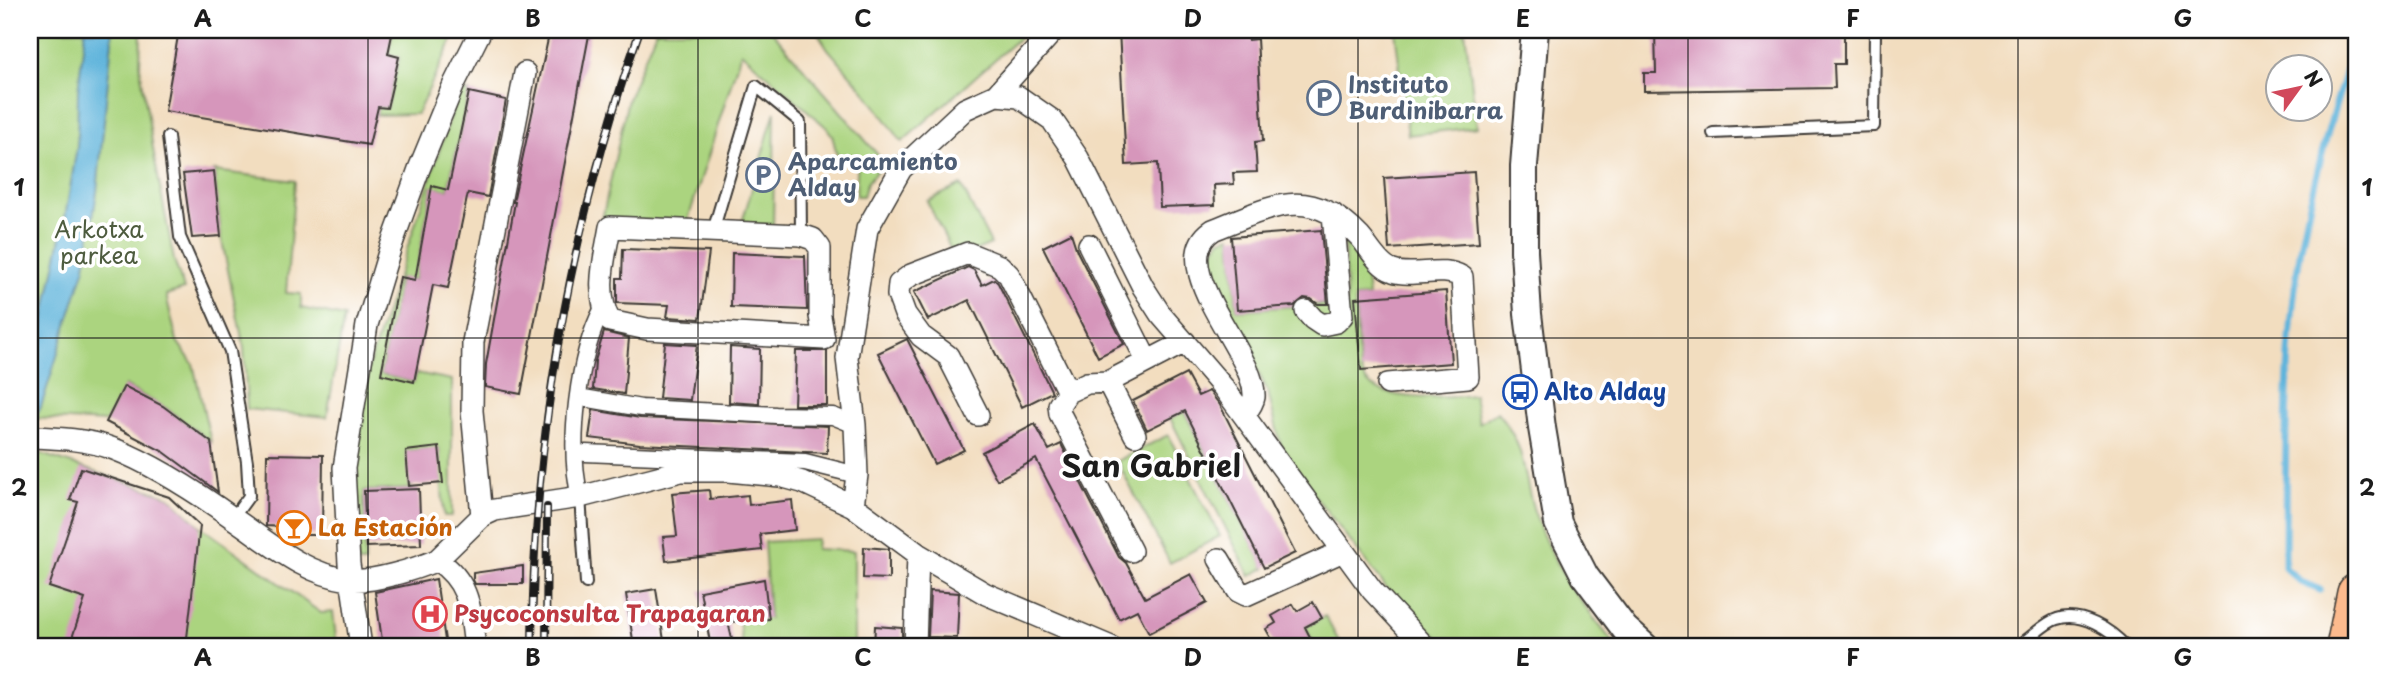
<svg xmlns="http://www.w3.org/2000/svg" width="2386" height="677" viewBox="0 0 2386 677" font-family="'Playpen Sans',sans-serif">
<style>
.green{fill:#abd47f;stroke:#64784e;stroke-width:2}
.water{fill:#5fb4db;stroke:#3e687c;stroke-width:2}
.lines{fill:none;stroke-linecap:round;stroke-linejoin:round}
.stream{stroke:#5fb4db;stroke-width:7}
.building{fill:#d696bb}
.service-casing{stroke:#3c3934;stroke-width:14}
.pedestrian-casing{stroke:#3c3934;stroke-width:19}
.minor-casing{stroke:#3c3934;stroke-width:24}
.tertiary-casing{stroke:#3c3934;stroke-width:30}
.motorway-casing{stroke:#3c3934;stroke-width:40}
.service{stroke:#fff;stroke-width:10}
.pedestrian{stroke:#fff;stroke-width:16}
.minor{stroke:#fff;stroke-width:21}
.tertiary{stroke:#fff;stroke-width:26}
.motorway{stroke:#fcba8d;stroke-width:37}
.rail-casing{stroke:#1c1c1c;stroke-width:8}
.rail{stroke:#fff;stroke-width:5;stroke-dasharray:16;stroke-linecap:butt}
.grid{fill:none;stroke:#1c1c1c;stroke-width:2;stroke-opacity:0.55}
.labels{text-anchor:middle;stroke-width:7;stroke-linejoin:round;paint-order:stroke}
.service-label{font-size:23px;font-weight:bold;fill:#4e5e75;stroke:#fff;text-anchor:start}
.park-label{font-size:23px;fill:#4e5c3f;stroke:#fff}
.transit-label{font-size:23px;font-weight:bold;fill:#164399;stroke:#fff;text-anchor:start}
.food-label{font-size:23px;font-weight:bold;fill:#c56008;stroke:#fff;text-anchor:start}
.health-label{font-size:23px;font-weight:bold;fill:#be3a42;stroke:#fff;text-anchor:start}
.district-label{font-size:30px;font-weight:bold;fill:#1c1c1c;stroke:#fff}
.neatline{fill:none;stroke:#1c1c1c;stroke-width:2.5}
.grid-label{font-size:23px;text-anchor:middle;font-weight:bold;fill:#1c1c1c}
</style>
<rect width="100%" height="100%" fill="#fff"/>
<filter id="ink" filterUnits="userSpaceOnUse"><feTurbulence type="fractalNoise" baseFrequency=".0143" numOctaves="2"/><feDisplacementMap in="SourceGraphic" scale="14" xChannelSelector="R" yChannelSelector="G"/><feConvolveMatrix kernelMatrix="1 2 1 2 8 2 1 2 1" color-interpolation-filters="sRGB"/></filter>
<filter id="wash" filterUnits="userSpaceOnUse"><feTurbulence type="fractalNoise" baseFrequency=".00686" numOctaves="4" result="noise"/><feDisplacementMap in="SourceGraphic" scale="28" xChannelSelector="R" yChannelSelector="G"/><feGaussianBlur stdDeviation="1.57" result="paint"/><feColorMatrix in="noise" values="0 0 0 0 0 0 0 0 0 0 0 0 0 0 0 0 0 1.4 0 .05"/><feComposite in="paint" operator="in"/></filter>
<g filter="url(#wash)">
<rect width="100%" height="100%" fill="#f2ddbf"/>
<path class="green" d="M31 30H141L140 67 155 161 174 260 184 289 166 295 177 341 193 364 211 442 166 408 125 386 106 422 30 418Z
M393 30H457L417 114 376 115 378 107 387 108 399 58 388 54Z
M656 30H771L884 162 867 183 863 196H856L858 155H837L832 135 826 127 741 52 687 223 602 220 628 99Z
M816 30H1028L902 142 867 94 828 49Z
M1395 30H1465L1477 127 1408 135Z
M459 91 469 92 448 190 432 187 415 280 400 278 381 374 414 382 416 373 452 380V516H444L439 448 406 451 412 489 364 491 365 563H358L352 467 365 377Z
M775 111 773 228 741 226Z
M214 171 295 181 286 293 301 294V308L344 317 327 417 247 409 244 348 221 236Z
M961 185 991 244 974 251 952 252 927 201Z
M1231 236 1237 310 1347 303 1344 240C1366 250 1366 276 1368 297L1355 298C1357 317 1356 364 1365 379 1379 403 1450 398 1474 395L1479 423 1497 412C1528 449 1521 469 1534 511 1551 565 1581 604 1617 647H1449L1389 591 1283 455 1268 392 1213 282 1211 253 1221 239Z
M1184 411 1265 568 1250 576 1170 418Z
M1168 435 1220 536 1170 563 1117 461Z
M33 451 169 497 200 526 321 613 333 612 337 647H30V453Z
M817 539 816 549 854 551V647H735L742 646 739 621 769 618 764 542Z
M1325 616 1342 647H1315L1305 627Z"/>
<path class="water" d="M85 30H113L97 192 85 267 41 407 30 427V363L42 329 65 218 77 147 78 91Z"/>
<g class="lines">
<path class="stream" d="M2320 590 2301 582 2285 567C2286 464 2283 361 2299 260 2311 185 2333 111 2356 39"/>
</g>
<g id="blocks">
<path class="building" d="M179 30H393L388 54 399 57 387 108 378 107 369 145 165 111Z
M550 30H590L521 394 485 387 486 364 515 202H513Z
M1119 30H1248V40L1257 39 1263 141 1255 142 1257 172 1233 173 1234 184 1214 185 1215 205 1160 207 1158 163 1126 165Z
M1655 30H1844V64H1834L1835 88 1644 91V73H1656Z
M469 92 506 100 488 197 468 193 448 288 433 285 414 382 381 374 400 277 415 280 432 186 448 190Z
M214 171 221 236 192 238 183 174Z
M1474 172 1479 243 1389 249 1384 178Z
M1321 230 1328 304H1318L1311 299 1304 298 1294 306 1237 310 1231 237Z
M1071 233 1077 251 1124 344 1098 357 1043 247Z
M623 249 709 252 700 319 667 317 669 305 617 303V278H622Z
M732 253 805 256 807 310 731 307Z
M968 267 974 270 982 285 994 279 998 283 1052 392 1022 407 969 300 928 320 914 292Z
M1446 291 1451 363 1361 370 1355 298Z
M604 332 629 338 624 394 593 389 595 361Z
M907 339 964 450 934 464 878 353Z
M665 343 697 345 690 400 659 398Z
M730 347 760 349 759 404 729 402Z
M796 351H827V405H794Z
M1186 374 1198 396 1209 391 1220 405 1295 553 1264 568 1185 411 1147 430 1133 401Z
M124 386 163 406 211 442 218 492 164 452 106 422Z
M593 410 640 418 828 426 827 453 640 444 589 438Z
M1035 424 1049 450 1061 444 1119 557 1126 563 1145 598 1191 574 1207 603 1149 633 1137 610 1119 619 1036 459 997 480 982 452Z
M439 447 443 483 409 486 406 451Z
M267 454 323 455 322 535H284V527L266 526Z
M81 468 169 497 200 526 187 638 139 647H69L85 599 49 587 78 502 70 500Z
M419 489 421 545 366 547 364 491Z
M709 490 710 499 748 495 749 505 792 500 795 530 760 534 762 550 666 561 663 537 677 536 672 493Z
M864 547 889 549V579L863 578Z
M523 566V584H475L473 580V573Z
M436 579 446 647H383L375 592Z
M764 579 769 619 728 622 734 647H711L700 591Z
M656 589 665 647H634L626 594Z
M930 591 959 593 957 638 928 637Z
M1313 602 1322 618 1305 627 1315 647H1276L1266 629 1276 623 1272 616 1293 604 1297 611Z
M875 626 902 628V647H874Z"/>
</g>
</g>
<g filter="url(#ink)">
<use href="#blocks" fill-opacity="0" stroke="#3c3934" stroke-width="2"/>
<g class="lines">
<g class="service-casing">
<path id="service" d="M1713 133 1874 126 1875 30
M168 137 180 237 230 351 247 462 249 496 233 518
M713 231 756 86 800 122 801 235
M580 497 586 583
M2025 641C2034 635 2046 622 2057 619 2081 611 2111 630 2126 647"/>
</g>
<g class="pedestrian-casing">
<path id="pedestrian" d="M578 397 641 408 776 415 833 416 855 425
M585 453 805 462 857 475
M580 497C567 445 578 355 603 308"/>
</g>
<g class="minor-casing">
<path id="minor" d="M996 95 1054 30
M610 227 801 235 813 239 820 248V316L824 339 647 329 610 321C594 293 605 257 610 227Z
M1089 245 1147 361
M1306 311 1313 319 1322 325 1336 322 1342 316 1333 214
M1108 382 1135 435
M1068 392 1087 383 1108 382 1185 342
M978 415 948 356 921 336 905 314 898 295 899 284 911 275 968 253 1000 266 1009 275 1068 392 1059 405 1060 414 1131 551
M1244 415C1248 410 1253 404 1254 397 1257 354 1161 265 1213 230 1271 207 1309 183 1360 237 1369 247 1379 267 1393 271 1414 278 1443 265 1462 277L1468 377 1388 384
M30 437C57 438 88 439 114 449 153 464 202 496 237 521 272 545 305 574 349 580 371 583 416 569 437 560 471 583 470 610 475 647
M853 506 857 475 855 425 847 358 867 229 901 169 965 109 996 95 1019 97 1052 120 1078 158 1143 287 1161 315 1223 387 1372 590 1425 647
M482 516 495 510 580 497 681 471H728L780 476 802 482 853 506 918 554 986 594 1111 647
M1219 559 1238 591 1246 595 1343 551
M437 560 482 516 472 411 473 342 525 73
M361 647 349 564 344 468 367 325 390 249 419 169 454 84 481 30
M915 647 918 554"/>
</g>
<g class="tertiary-casing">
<path id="tertiary" d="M1535 30 1524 166V251L1528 314 1542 428 1558 523 1585 576 1625 629 1645 647"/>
</g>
<g class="motorway-casing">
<path id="motorway" d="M2345 647 2356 593"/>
</g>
<use href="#service" class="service"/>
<use href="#pedestrian" class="pedestrian"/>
<use href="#minor" class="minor"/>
<use href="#tertiary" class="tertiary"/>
<use href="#motorway" class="motorway"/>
<g class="rail-casing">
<path id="rail" d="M532 647C533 437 570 228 640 30
M546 647 547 507"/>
</g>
<use href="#rail" class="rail"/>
</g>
</g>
<path class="grid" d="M368 30V647M698 30V647M1028 30V647M1358 30V647M1688 30V647M2018 30V647M30 338H2356"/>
<defs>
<g id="parking-ring" transform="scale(1.75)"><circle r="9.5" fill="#fff" stroke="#5c6f8a" stroke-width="1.5"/><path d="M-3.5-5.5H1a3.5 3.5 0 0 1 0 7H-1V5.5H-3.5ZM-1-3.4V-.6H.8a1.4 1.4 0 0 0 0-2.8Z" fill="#5c6f8a"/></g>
<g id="bus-ring" transform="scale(1.75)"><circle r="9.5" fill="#fff" stroke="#1a4fb4" stroke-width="1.5"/><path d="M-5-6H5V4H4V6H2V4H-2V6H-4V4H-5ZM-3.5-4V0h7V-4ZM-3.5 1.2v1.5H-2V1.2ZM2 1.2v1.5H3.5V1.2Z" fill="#1a4fb4"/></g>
<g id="bar-ring" transform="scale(1.75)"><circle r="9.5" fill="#fff" stroke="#e8710a" stroke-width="1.5"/><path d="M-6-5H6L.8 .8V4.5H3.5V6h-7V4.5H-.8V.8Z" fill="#e8710a"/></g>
<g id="hospital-ring" transform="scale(1.75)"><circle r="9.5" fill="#fff" stroke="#e0444e" stroke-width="1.5"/><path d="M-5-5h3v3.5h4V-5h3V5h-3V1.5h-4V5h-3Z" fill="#e0444e"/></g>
</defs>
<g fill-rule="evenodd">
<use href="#parking-ring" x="1324" y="98"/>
<use href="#parking-ring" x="763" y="175"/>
<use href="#bus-ring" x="1520" y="392"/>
<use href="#bar-ring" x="294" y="528"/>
<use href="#hospital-ring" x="430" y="614"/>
</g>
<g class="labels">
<g class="service-label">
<text x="1348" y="93">Instituto<tspan x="1348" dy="26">Burdinibarra</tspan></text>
<text x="788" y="170">Aparcamiento<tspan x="788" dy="26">Alday</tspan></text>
</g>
<g class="park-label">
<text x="99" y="238">Arkotxa<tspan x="99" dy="26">parkea</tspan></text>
</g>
<g class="transit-label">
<text x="1544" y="400">Alto Alday</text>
</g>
<g class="food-label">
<text x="318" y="536">La Estación</text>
</g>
<g class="health-label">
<text x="454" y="622">Psycoconsulta Trapagaran</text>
</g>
<g class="district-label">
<text x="1151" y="477">San Gabriel</text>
</g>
</g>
<rect width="2386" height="677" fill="none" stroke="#fff" stroke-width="77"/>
<g transform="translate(2299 88) rotate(57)"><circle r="33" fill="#ffffff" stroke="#a4a4a4" stroke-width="2"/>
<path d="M0-5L12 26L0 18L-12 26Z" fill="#d1495b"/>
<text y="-10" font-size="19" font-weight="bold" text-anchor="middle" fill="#1c1c1c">N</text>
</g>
<rect x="38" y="38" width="2310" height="600" class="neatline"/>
<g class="grid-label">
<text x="203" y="27">A</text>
<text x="533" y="27">B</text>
<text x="863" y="27">C</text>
<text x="1193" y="27">D</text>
<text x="1523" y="27">E</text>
<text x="1853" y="27">F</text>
<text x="2183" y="27">G</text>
<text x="19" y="196">1</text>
<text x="2367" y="196">1</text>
<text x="19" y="496">2</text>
<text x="2367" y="496">2</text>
<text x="203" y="666">A</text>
<text x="533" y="666">B</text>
<text x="863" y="666">C</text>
<text x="1193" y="666">D</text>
<text x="1523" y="666">E</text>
<text x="1853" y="666">F</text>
<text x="2183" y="666">G</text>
</g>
</svg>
